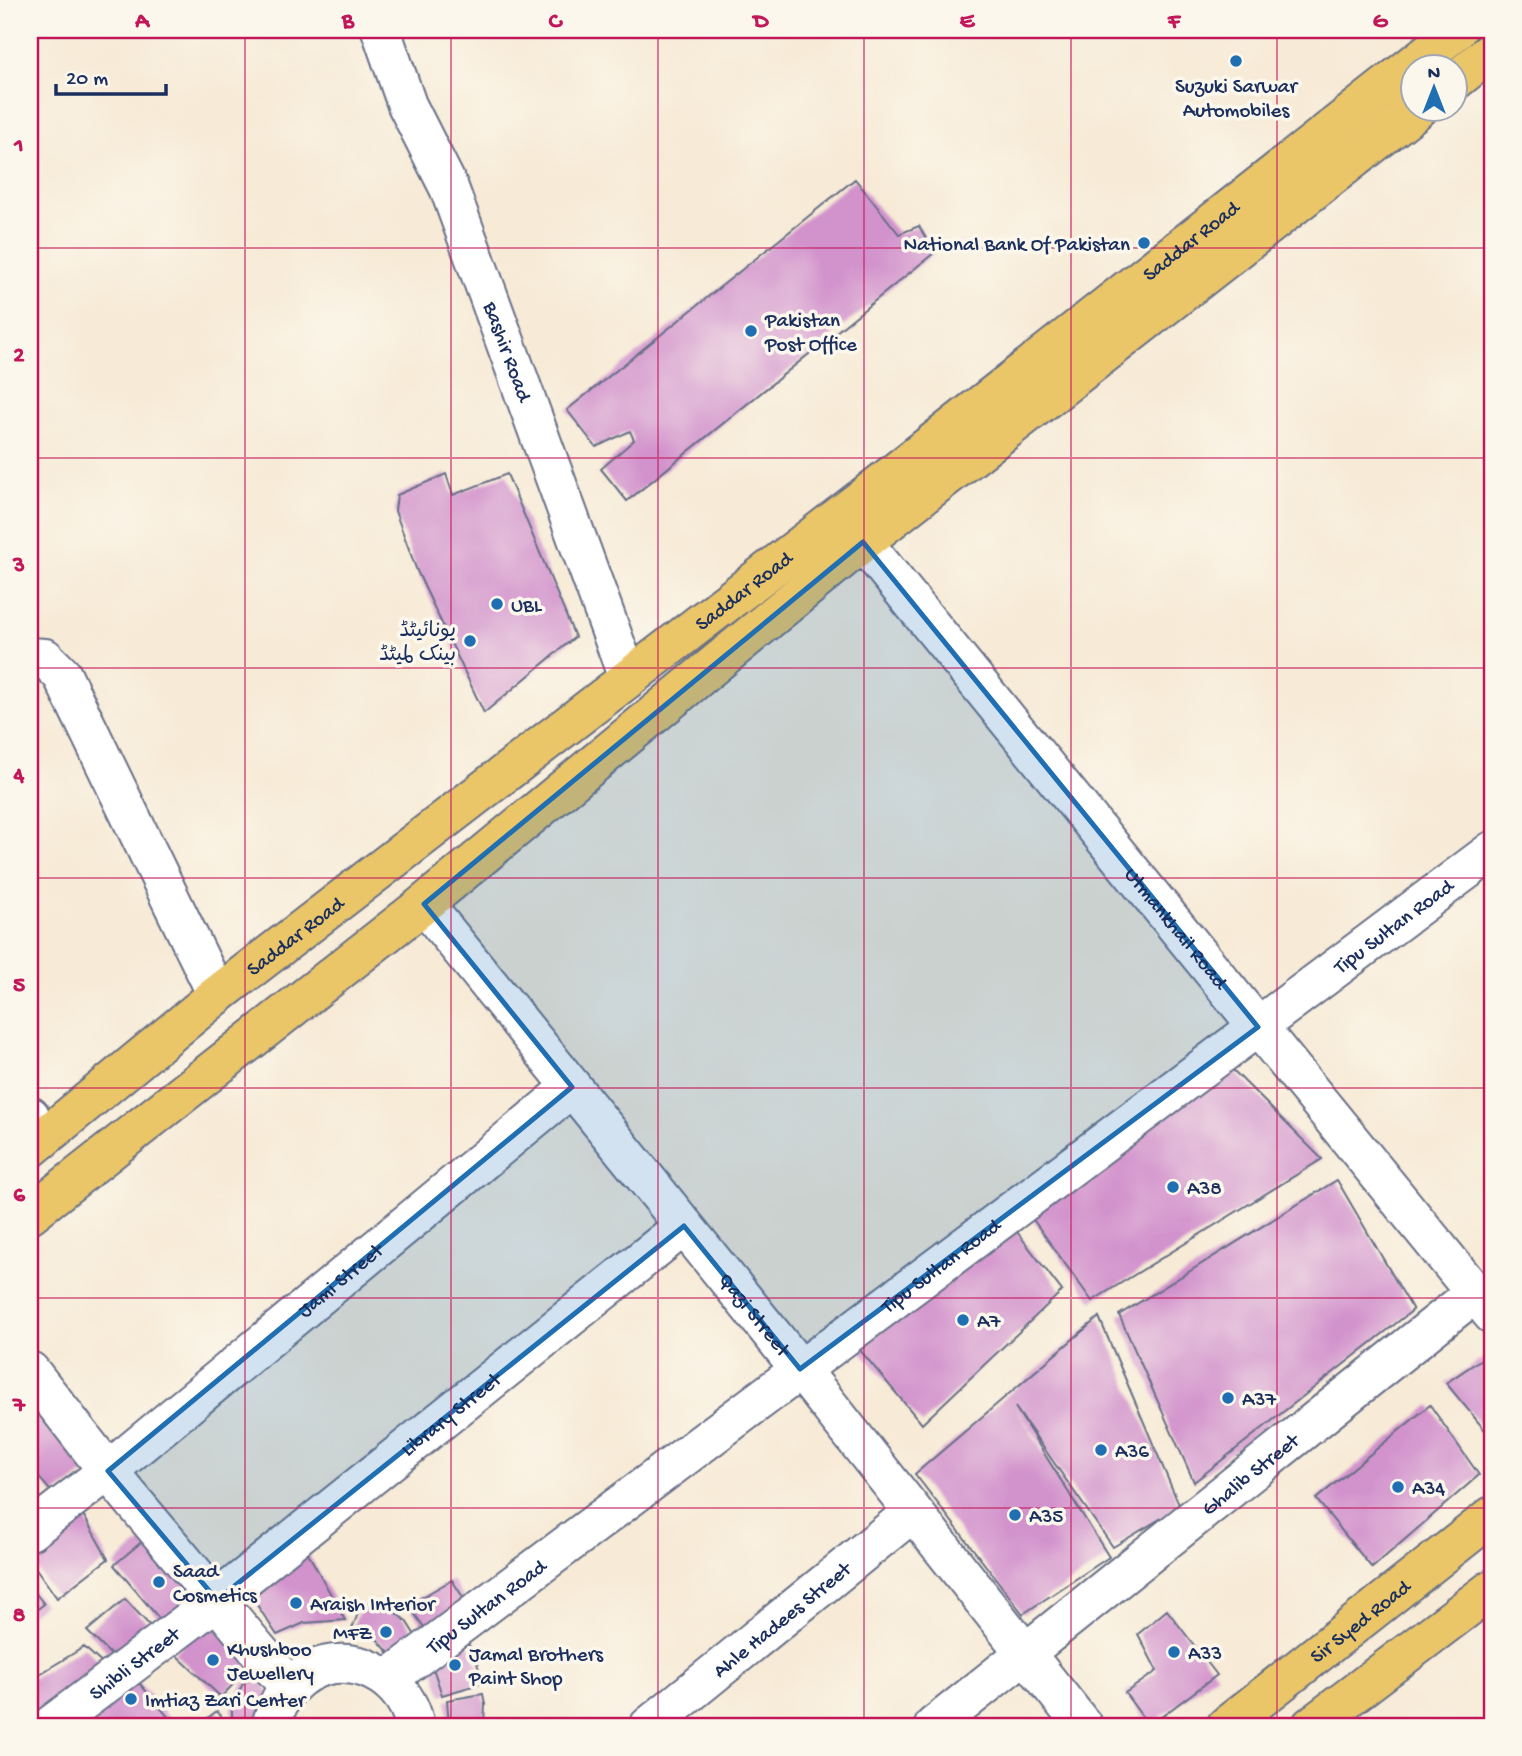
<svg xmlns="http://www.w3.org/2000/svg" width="1522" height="1756" viewBox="0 0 1522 1756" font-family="'Gochi Hand','Playpen Sans Arabic',sans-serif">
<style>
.building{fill:#d292cc}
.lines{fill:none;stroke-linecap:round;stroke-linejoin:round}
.minor-casing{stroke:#687088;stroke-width:42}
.major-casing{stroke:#687088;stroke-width:42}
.minor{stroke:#fff;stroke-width:38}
.major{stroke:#ebc669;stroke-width:38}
.marked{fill:#1f6fb2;fill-opacity:0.2;stroke:#1f6fb2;stroke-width:5;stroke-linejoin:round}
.grid{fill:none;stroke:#c2185b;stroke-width:2;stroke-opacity:0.55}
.poi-dot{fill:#1f6fb2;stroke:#fbf7ec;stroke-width:2.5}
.labels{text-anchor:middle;stroke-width:7;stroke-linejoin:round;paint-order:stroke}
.poi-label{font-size:21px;fill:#1b2f5e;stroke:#fbf7ec;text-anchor:start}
.street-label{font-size:21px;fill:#1b2f5e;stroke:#fbf7ec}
.neatline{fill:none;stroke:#c2185b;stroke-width:2.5}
.grid-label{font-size:23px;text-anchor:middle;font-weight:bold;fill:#c2185b}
</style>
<rect width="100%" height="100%" fill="#fbf7ec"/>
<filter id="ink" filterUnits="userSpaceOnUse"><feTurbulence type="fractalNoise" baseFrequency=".0143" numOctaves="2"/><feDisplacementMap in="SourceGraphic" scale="14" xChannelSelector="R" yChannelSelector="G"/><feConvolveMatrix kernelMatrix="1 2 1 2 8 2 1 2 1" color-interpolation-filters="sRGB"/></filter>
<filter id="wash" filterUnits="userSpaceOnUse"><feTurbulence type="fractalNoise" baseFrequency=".00686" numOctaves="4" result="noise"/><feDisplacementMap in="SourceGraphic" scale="28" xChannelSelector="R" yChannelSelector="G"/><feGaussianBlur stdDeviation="1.57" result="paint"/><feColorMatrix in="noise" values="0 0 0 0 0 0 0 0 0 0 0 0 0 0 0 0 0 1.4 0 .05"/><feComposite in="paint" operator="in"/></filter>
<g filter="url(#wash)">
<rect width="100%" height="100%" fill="#f7ead6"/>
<g id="blocks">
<path class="building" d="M855 179 899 234 919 226 934 253 627 501 601 469 634 440 630 431 596 447 567 410Z
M446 474 453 495 507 474 575 637 484 713 417 571 395 511 397 495Z
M1232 1069 1322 1159 1092 1301 1029 1214Z
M1337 1180 1413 1310 1194 1482 1119 1315Z
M1011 1224 1062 1291 922 1424 859 1349Z
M1099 1317 1180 1507 1113 1547 1015 1407 1109 1557 1023 1614 915 1474Z
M1492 1352V1439L1446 1383Z
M37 1404 91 1469 54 1495 30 1467V1410Z
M1430 1405 1479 1475 1372 1568 1316 1499Z
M30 1488 44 1506 30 1516Z
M80 1509 108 1559 57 1598 30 1560V1553Z
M151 1534 203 1598 162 1622 114 1565Z
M303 1544 345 1620 304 1623 277 1635 245 1587Z
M452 1580 466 1602 427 1631 408 1605Z
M30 1586 44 1604 30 1615Z
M125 1599 154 1630 114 1658 87 1631Z
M361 1606 395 1612 406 1621 418 1640 394 1659 378 1640 352 1629Z
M1167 1610 1217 1675 1149 1726 1125 1693 1157 1671 1138 1634Z
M209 1620 251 1666 221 1697 174 1653Z
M461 1637 473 1650 483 1683 442 1695 430 1659Z
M84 1647 107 1668 30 1724V1680Z
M259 1674 269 1694 261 1726H237L232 1718V1704L244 1682Z
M135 1678 170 1719 160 1726H75Z
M483 1694 485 1704 484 1726H449L447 1700Z
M217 1711 228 1726H197Z"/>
</g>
</g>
<g filter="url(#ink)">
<use href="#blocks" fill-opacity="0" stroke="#687088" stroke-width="2"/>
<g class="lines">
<g class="minor-casing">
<g id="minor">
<path id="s1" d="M381 30 407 105 449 188 628 678"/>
<path id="s2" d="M863 542 1492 1314"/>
<path d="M30 657 45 658 62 675 217 995"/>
<path id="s3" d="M424 904 800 1369 1083 1726"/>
<path d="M30 1116 41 1140"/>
<path d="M30 1371 108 1471 289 1687"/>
<path id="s4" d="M30 1531 108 1471 572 1087"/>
<path id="s5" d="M388 1679 1492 851"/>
<path id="s6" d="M50 1726 217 1600 684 1226"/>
<path d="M271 1726C275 1712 279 1698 290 1687 332 1641 404 1668 415 1726"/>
<path id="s7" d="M649 1726 913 1512"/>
<path id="s8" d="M934 1726 1475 1293"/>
</g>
</g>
<g class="major-casing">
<g id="major">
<path d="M1456 80 1492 51"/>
<path id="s9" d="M30 1149 217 995 860 500 1457 30"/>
<path d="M30 1214 424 904 863 542 1419 108"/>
<path id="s10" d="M1226 1726 1492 1516"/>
<path d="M1311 1726 1492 1589"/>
</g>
</g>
<use href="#minor" class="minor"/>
<use href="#major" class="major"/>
</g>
</g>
<path class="marked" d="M863 542 1258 1027 800 1369 684 1226 217 1600 108 1471 572 1087 424 904Z"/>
<path class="grid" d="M245 30V1726M451 30V1726M658 30V1726M864 30V1726M1071 30V1726M1277 30V1726M30 248H1492M30 458H1492M30 668H1492M30 878H1492M30 1088H1492M30 1298H1492M30 1508H1492"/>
<g class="poi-dot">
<circle cx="1236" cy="61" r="7"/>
<circle cx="1144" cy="243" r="7"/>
<circle cx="751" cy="331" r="7"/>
<circle cx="497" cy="604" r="7"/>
<circle cx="470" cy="641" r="7"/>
<circle cx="1173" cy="1187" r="7"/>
<circle cx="963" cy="1320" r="7"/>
<circle cx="1228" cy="1398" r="7"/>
<circle cx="1101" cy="1450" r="7"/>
<circle cx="1398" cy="1487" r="7"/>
<circle cx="1015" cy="1515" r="7"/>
<circle cx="159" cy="1582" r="7"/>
<circle cx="296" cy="1603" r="7"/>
<circle cx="386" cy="1632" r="7"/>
<circle cx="1174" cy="1652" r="7"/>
<circle cx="213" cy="1660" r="7"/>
<circle cx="455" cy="1665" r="7"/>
<circle cx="131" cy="1699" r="7"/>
</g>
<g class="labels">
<g class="poi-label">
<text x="1236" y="92" text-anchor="middle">Suzuki Sarwar<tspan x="1236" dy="24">Automobiles</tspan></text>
<text x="1130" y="250" text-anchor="end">National Bank Of Pakistan</text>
<text x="765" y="326">Pakistan<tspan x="765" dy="24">Post Office</tspan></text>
<text x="511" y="611">UBL</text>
<text x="456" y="636" text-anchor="end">یونائیٹڈ<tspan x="456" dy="24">بینک لمیٹڈ</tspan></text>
<text x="1187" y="1194">A38</text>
<text x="977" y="1327">A7</text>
<text x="1242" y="1405">A37</text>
<text x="1115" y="1457">A36</text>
<text x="1412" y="1494">A34</text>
<text x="1029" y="1522">A35</text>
<text x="173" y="1577">Saad<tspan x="173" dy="24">Cosmetics</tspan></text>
<text x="310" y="1610">Araish Interior</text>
<text x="372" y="1639" text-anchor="end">MFZ</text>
<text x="227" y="1655">Khushboo<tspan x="227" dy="24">Jewellery</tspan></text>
<text x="1188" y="1659">A33</text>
<text x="469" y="1660">Jamal Brothers<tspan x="469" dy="24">Paint Shop</tspan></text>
<text x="145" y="1706">Imtiaz Zari Center</text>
</g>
<g class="street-label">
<text dy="7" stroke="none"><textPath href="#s9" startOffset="1474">Saddar Road</textPath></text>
<text dy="7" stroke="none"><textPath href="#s1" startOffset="346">Bashir Road</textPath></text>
<text dy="7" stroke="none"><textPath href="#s9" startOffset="906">Saddar Road</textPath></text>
<text dy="7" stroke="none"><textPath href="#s5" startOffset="1256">Tipu Sultan Road</textPath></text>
<text dy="7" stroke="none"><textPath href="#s2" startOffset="497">Utmankhail Road</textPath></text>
<text dy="7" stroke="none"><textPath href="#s9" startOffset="340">Saddar Road</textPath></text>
<text dy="7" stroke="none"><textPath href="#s5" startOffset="690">Tipu Sultan Road</textPath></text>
<text dy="7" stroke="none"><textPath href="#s4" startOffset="399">Jami Street</textPath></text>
<text dy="7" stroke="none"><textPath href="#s3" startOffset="527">Qazi Street</textPath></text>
<text dy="7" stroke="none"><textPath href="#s6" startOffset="508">Library Street</textPath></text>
<text dy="7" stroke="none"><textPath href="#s8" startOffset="404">Ghalib Street</textPath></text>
<text dy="7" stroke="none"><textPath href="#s5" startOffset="122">Tipu Sultan Road</textPath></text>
<text dy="7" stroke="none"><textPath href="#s7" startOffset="170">Ahle Hadees Street</textPath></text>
<text dy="7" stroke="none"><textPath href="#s10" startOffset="170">Sir Syed Road</textPath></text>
<text dy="7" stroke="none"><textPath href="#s6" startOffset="105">Shibli Street</textPath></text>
</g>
</g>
<rect width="1522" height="1756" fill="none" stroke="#fbf7ec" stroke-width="77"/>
<g transform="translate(1434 88)"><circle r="33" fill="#fbf7ec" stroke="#a1a7b3" stroke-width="2"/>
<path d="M0-5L12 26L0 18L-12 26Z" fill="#1f6fb2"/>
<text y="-10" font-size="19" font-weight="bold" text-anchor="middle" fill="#1b2f5e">N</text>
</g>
<path d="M56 84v10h110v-10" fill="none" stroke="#1b2f5e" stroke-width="3.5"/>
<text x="66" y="84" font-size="21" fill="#1b2f5e" stroke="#fbf7ec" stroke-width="5" paint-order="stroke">20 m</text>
<rect x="38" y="38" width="1446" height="1680" class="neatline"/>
<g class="grid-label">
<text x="142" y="27">A</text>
<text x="348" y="27">B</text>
<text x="555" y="27">C</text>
<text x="761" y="27">D</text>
<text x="967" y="27">E</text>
<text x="1174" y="27">F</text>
<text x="1380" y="27">G</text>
<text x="19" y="151">1</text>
<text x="19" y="361">2</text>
<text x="19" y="571">3</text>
<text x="19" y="781">4</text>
<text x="19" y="991">5</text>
<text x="19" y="1201">6</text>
<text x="19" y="1411">7</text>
<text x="19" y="1621">8</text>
</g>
</svg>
